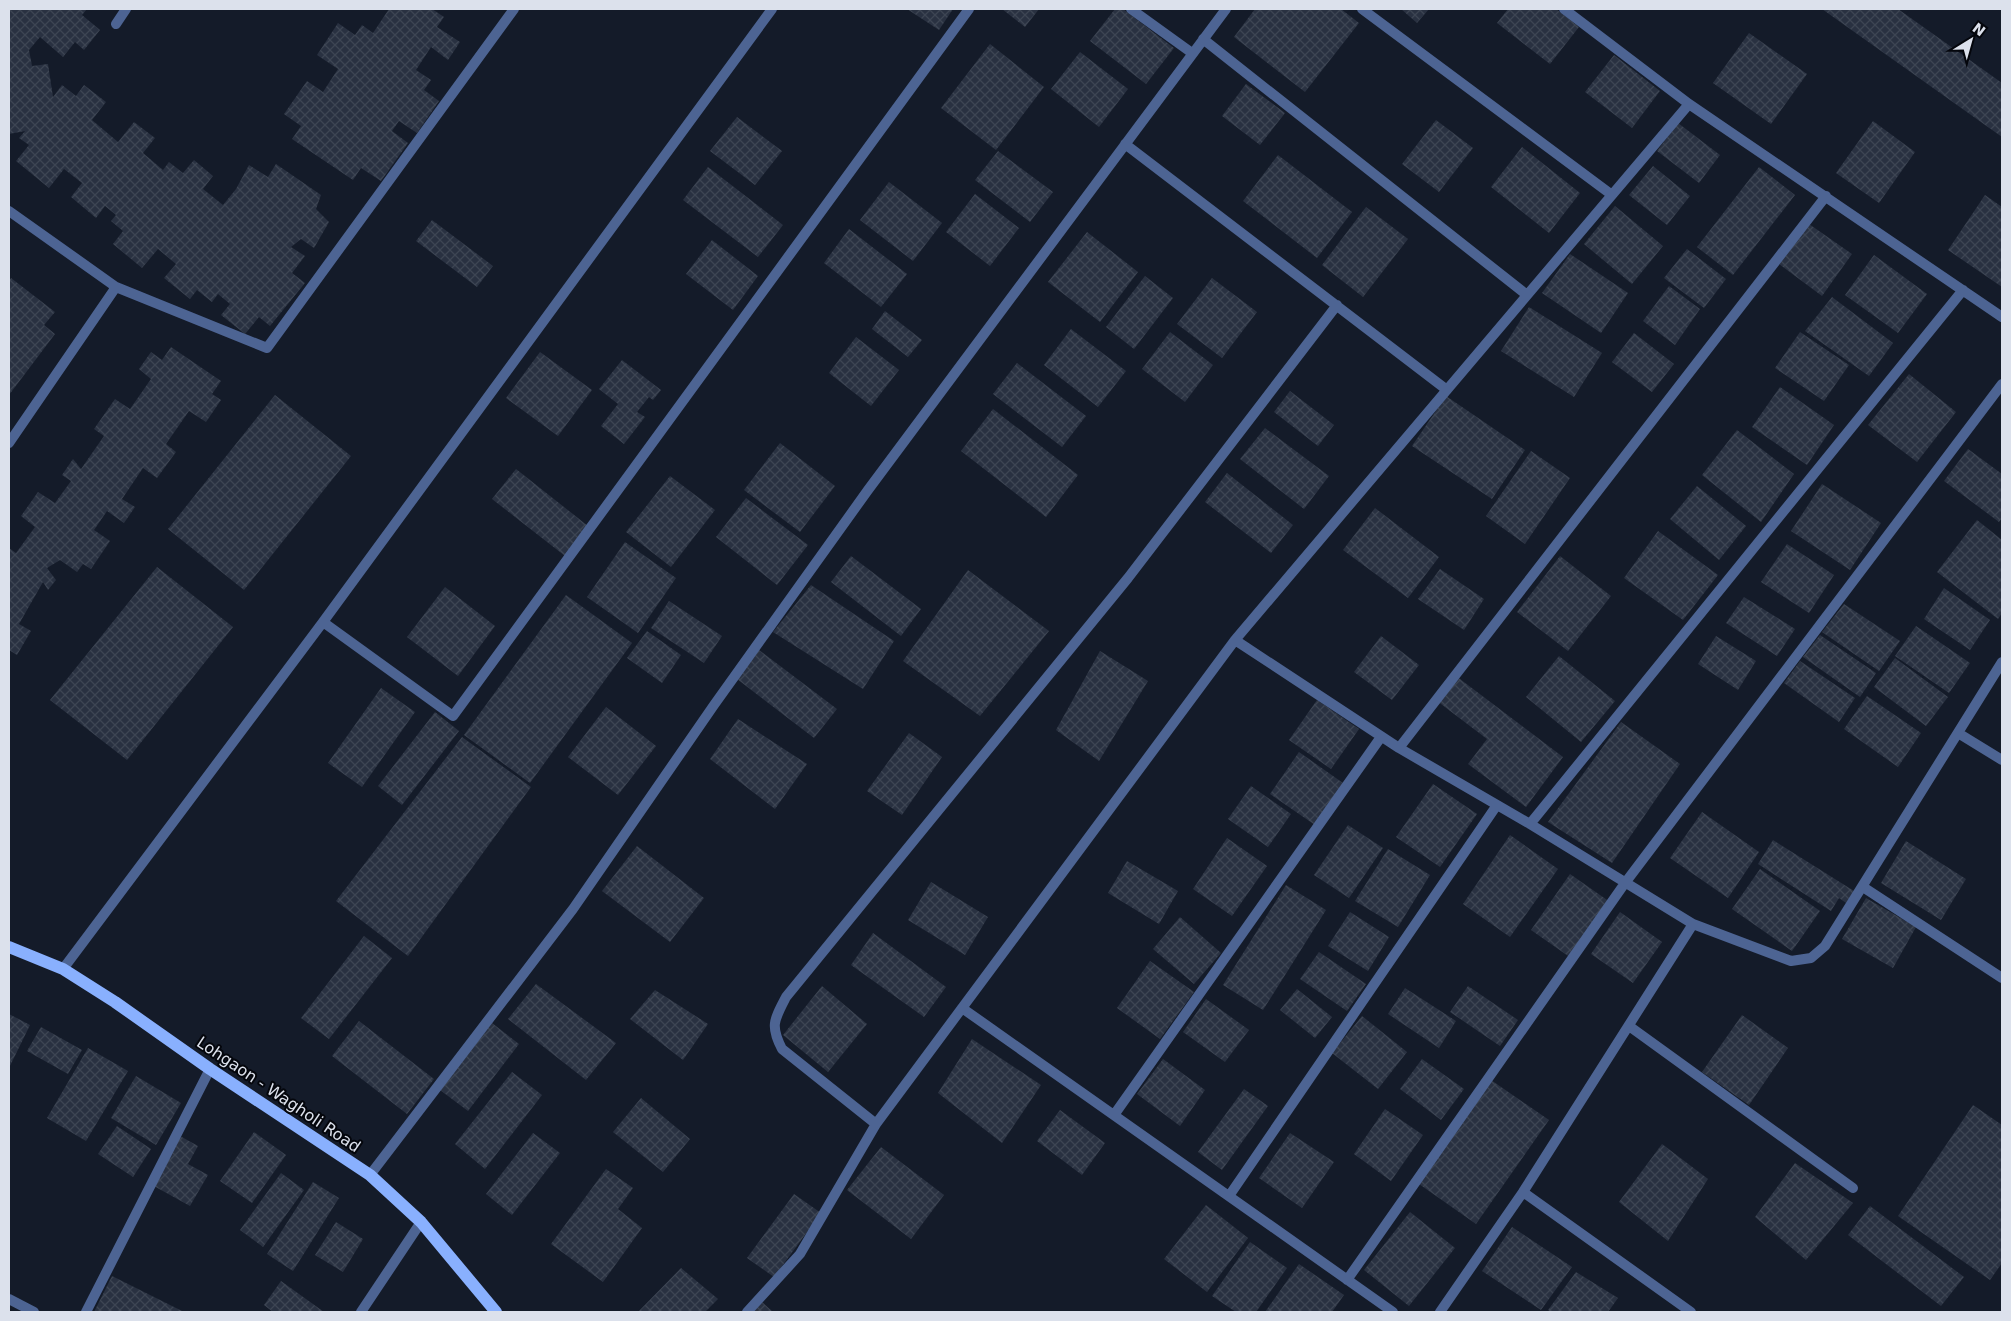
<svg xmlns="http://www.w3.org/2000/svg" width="2011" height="1321" viewBox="0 0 2011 1321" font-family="'DejaVu Sans',sans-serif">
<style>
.building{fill:url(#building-cross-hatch)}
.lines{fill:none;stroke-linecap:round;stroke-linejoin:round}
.street{stroke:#4d6493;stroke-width:10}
.primary{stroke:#89b0fe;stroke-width:12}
.labels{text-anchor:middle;stroke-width:4;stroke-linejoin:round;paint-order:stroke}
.street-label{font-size:16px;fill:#dce1ec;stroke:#04060c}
</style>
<defs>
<pattern id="building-cross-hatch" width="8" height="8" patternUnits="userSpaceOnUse" patternTransform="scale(1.25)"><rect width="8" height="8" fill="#293141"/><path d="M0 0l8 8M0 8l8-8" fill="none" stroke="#3d4553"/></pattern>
</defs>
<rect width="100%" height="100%" fill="#141b29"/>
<path class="building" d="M9 9H87L82 15 100 30 84 50 75 42 63 57 40 37 29 50 32 66 48 64 53 97 62 85 76 96 84 85 106 102 92 120 118 142 134 122 155 138 143 153 163 170 169 162 183 173 194 160 213 176 203 189 223 205 236 189 249 165 268 177 276 164 321 195 316 209 329 222 314 248 301 239 291 247 305 256 292 273 305 283 270 326 259 317 245 334 221 315 230 304 218 294 212 302 197 290 190 299 164 278 176 264 158 249 142 268 113 244 123 231 111 221 116 215 105 206 96 218 71 197 82 183 64 169 49 188 16 161 29 145 19 138 25 131 9 134Z
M389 9H432L444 17 437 27 460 42 448 60 431 47 416 70 431 80 424 90 439 101 417 133 399 121 392 131 408 143 381 181 361 168 353 180 292 139 301 126 284 114 307 81 323 92 338 69 317 55 338 23 355 35 362 25 373 33Z
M907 9H953L939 30Z
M1002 9H1039L1025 27Z
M1115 9H1123L1174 48 1146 84 1090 41Z
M1255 9H1341L1359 23 1305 92 1234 37Z
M1401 9H1429L1417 23Z
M1508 9H1556L1579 27 1550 64 1497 23Z
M1822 9H1898L2002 83V137Z
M1749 33 1807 74 1771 124 1713 83Z
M990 44 1044 87 996 150 941 108Z
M1080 52 1128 89 1099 127 1051 89Z
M1614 55 1660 91 1632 128 1585 92Z
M1246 84 1285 113 1260 145 1222 116Z
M737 117 782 151 755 185 710 151Z
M1436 120 1473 148 1439 192 1402 164Z
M1873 121 1915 152 1879 203 1836 173Z
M1678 123 1720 155 1699 183 1657 151Z
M1522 147 1580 193 1549 233 1491 187Z
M998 151 1053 192 1030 222 975 180Z
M1278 155 1352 212 1317 258 1243 201Z
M1653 166 1690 196 1667 225 1629 195Z
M708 167 783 225 758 257 683 200Z
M1759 167 1795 195 1733 275 1697 247Z
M889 182 942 223 913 261 860 220Z
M975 194 1019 228 990 266 946 232Z
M1985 195 2002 207V287L1948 250Z
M1615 206 1663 246 1632 284 1584 244Z
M1366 207 1408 239 1363 297 1322 265Z
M432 220 493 266 477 287 416 241Z
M1809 224 1852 254 1822 296 1779 264Z
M849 229 907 274 881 307 824 263Z
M1087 232 1138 272 1100 322 1048 282Z
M712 240 758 276 733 310 686 274Z
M1687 249 1726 279 1704 308 1664 278Z
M1570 254 1628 293 1601 333 1542 293Z
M1874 255 1927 294 1898 333 1845 295Z
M1145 276 1173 298 1134 349 1106 327Z
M11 278 55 312 44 325 55 334 9 395V281Z
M1212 278 1257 312 1222 358 1177 324Z
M1669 286 1700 309 1675 345 1643 321Z
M1832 297 1893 343 1869 376 1805 331Z
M1529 307 1602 353 1574 397 1501 351Z
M885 311 922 340 908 357 872 329Z
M1071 329 1126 371 1098 407 1044 365Z
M1170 332 1213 365 1185 402 1142 369Z
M1800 332 1849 365 1824 401 1775 368Z
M1634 333 1674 364 1652 392 1612 362Z
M856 337 899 370 871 406 829 373Z
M171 347 221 381 212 394 221 400 206 422 189 411 166 444 176 452 157 478 143 468 122 499 135 507 124 523 107 511 94 530 110 541 91 569 83 564 77 572 60 560 47 568 56 580 48 590 43 582 19 624 31 631 17 655 9 650V548L16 553 35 527 21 516 38 492 55 503 71 481 62 475 73 459 81 469 104 436 94 429 115 399 130 409 151 379 139 369 151 352 162 360Z
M540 352 592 390 558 436 506 398Z
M622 360 661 390 653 400 649 397 637 412 645 417 624 444 601 426 618 404 599 389Z
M1017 363 1086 416 1062 447 993 394Z
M1909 374 1956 412 1917 462 1868 425Z
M1780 387 1834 425 1807 465 1752 427Z
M1290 391 1334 425 1318 446 1274 412Z
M275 395 351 456 244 590 168 529Z
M1446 396 1525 450 1492 499 1412 446Z
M993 409 1078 475 1046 517 961 451Z
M1265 428 1329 476 1304 509 1240 459Z
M1737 430 1794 474 1761 522 1702 475Z
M780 443 835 486 800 532 744 490Z
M1968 449 2002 474V518L1999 522 1944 481Z
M1531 451 1570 478 1525 544 1486 516Z
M516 469 588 526 565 556 492 499Z
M1227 473 1293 525 1271 553 1205 502Z
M670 476 715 510 671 567 626 532Z
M1822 484 1881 523 1850 570 1791 531Z
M1697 486 1746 526 1719 560 1670 519Z
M746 498 808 545 777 585 716 537Z
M1375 508 1439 557 1408 598 1343 550Z
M1977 520 2002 540V613L1998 619 1937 572Z
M1658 531 1718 575 1683 620 1624 578Z
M625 542 676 578 638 633 587 597Z
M1787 544 1834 575 1809 613 1761 582Z
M851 556 921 609 901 636 831 582Z
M1560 556 1611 596 1568 651 1517 612Z
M157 567 233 627 127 760 50 700Z
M1440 569 1484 599 1464 630 1418 599Z
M968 570 1049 631 980 716 903 661Z
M811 585 894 641 863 689 773 632Z
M445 587 495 626 458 676 407 637Z
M1944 588 1990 620 1970 650 1924 619Z
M566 595 632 643 530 783 464 735Z
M1744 597 1795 629 1777 656 1726 623Z
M669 601 722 636 704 663 651 628Z
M1844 604 1900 641 1879 671 1822 632Z
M1916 626 1970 663 1949 693 1895 656Z
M647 631 681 655 662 683 627 658Z
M1820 635 1876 673 1860 697 1803 657Z
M1381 636 1419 665 1392 700 1354 672Z
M1716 636 1756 661 1738 690 1698 664Z
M759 650 837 709 814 738 737 679Z
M1100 651 1148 681 1099 761 1056 730Z
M1559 656 1615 701 1581 742 1526 697Z
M1895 658 1948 697 1926 726 1874 687Z
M1800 661 1855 698 1839 722 1784 683Z
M1456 676 1563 757 1526 807 1468 764 1487 739 1437 701Z
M381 688 415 712 362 787 328 763Z
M1867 696 1921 733 1898 767 1844 729Z
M1317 700 1359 729 1331 769 1289 740Z
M606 707 656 746 618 795 568 757Z
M435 712 459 731 402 805 378 786Z
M738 719 807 764 775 809 710 759Z
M1621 722 1680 764 1612 863 1548 822Z
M909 733 942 757 902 815 867 791Z
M462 737 531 787 408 956 336 901Z
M1299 752 1343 783 1315 825 1270 794Z
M1433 784 1477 814 1440 867 1396 837Z
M1251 786 1291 814 1268 847 1228 819Z
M1702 812 1759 852 1728 898 1670 858Z
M1348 825 1383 848 1349 898 1314 875Z
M1510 835 1558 869 1510 937 1463 904Z
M1227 838 1267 866 1232 916 1193 889Z
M1773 840 1854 891 1846 903 1839 898 1831 911 1758 864Z
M1906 841 1966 879 1941 920 1881 883Z
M637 846 704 898 670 942 602 891Z
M1388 849 1430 875 1398 927 1355 901Z
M1127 861 1178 891 1159 924 1108 893Z
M1760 869 1820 911 1792 951 1732 909Z
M1570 874 1610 902 1571 958 1531 930Z
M931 882 988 917 965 955 908 920Z
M1286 885 1326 910 1263 1010 1223 985Z
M1866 898 1916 927 1893 968 1842 939Z
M1350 912 1389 937 1368 971 1328 946Z
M1620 912 1662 942 1633 983 1591 954Z
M1180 917 1221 953 1194 984 1153 949Z
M873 933 946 987 924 1017 851 965Z
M364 936 392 958 329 1039 301 1018Z
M1319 952 1366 984 1347 1011 1300 979Z
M1150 961 1194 992 1160 1039 1117 1008Z
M536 984 616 1043 586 1080 508 1019Z
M822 986 867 1024 828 1072 783 1035Z
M1468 986 1518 1020 1500 1046 1450 1012Z
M1405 988 1456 1021 1439 1048 1388 1014Z
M1297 989 1332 1017 1315 1038 1280 1010Z
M655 990 708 1024 683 1060 630 1019Z
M1206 999 1249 1030 1225 1062 1183 1032Z
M9 1014 30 1025 9 1068Z
M1742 1015 1788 1048 1749 1105 1702 1072Z
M1362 1016 1407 1052 1378 1089 1332 1053Z
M359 1021 434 1079 407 1114 332 1056Z
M492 1023 519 1044 468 1111 440 1090Z
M41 1027 82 1050 68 1074 27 1051Z
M972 1039 1041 1085 1002 1143 938 1093Z
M88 1048 128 1071 86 1141 47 1118Z
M1163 1059 1205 1090 1180 1126 1137 1094Z
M1422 1059 1464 1089 1441 1120 1400 1089Z
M512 1072 542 1095 485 1169 455 1144Z
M136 1076 181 1103 156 1145 111 1118Z
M1491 1080 1549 1120 1476 1224 1419 1184Z
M1244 1089 1268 1106 1222 1170 1198 1152Z
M641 1098 690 1139 663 1172 613 1132Z
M1973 1105 2002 1125V1263L1990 1280 1898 1216Z
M1385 1109 1423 1135 1391 1181 1354 1154Z
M1060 1110 1105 1143 1082 1175 1037 1141Z
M117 1126 151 1149 133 1177 98 1154Z
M254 1132 286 1155 252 1203 220 1181Z
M533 1133 560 1153 512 1215 486 1194Z
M1290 1133 1334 1162 1302 1208 1259 1178Z
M180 1136 198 1146 188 1164 208 1175 190 1206 152 1185Z
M1662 1144 1708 1179 1668 1241 1619 1202Z
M881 1147 944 1195 911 1239 847 1190Z
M1795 1163 1853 1203 1806 1260 1755 1217Z
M606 1169 633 1188 618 1209 642 1228 603 1282 551 1244Z
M281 1173 304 1190 263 1247 240 1230Z
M313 1182 339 1198 293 1271 267 1254Z
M794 1194 821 1213 774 1277 747 1258Z
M1206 1205 1248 1238 1207 1292 1164 1259Z
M1870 1206 1964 1277 1941 1306 1848 1235Z
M1410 1212 1455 1248 1409 1306 1364 1270Z
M336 1222 363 1239 343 1272 315 1255Z
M1512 1227 1572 1267 1541 1310 1482 1271Z
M1250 1242 1287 1268 1256 1312H1236L1212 1296Z
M1299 1264 1344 1295 1332 1312H1265Z
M681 1268 718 1299 705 1312H638Z
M1576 1272 1618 1298 1608 1312H1551L1548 1310Z
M112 1276 184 1312H94Z
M281 1281 324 1312H273L264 1305Z
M762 1302 773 1312H752Z"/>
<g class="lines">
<path class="street" d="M1131 9 1192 53
M1362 9 1612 195
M1564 9 1689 104 2002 317
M116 24 126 9
M1203 39 1527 295
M1125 144 1447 390
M9 211 116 287 9 443
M116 287 267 348 514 9
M323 622 772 9
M1235 640 1399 748 1530 824 1693 924 1791 961 1811 958 1825 946 2002 662
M1958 733 2002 760
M1399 748 1826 196
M1530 824 1963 290
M1863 887 2002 978
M63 969 323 622 453 716 969 9
M962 1008 1393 1312
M1629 1026 1853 1188
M1114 1115 1381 737
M876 1124 782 1049C770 1026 774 1020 786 997L1128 578 1337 305
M370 1175 573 909 714 705 868 490 1226 9
M1523 1192 1691 1312
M1229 1196 1497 805
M1347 1280 1625 883 2002 384
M9 1299 34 1312
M86 1312 210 1069
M361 1312 421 1222
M747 1312 800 1254 876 1124 1235 640 1689 104
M1440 1312 1523 1192 1693 924"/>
<path class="primary" d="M9 947 63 969 115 1002 210 1069 370 1175 421 1222 496 1312"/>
</g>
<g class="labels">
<g class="street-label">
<text transform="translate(279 1094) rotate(34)" y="6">Lohgaon - Wagholi Road</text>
</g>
</g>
<rect width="2011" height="1321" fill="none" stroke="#dce1ec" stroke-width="20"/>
<g transform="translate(1971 40) rotate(37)" stroke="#04060c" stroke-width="4" paint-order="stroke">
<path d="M0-4L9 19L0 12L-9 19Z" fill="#dce1ec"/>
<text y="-8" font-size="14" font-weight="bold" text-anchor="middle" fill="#dce1ec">N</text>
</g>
</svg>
